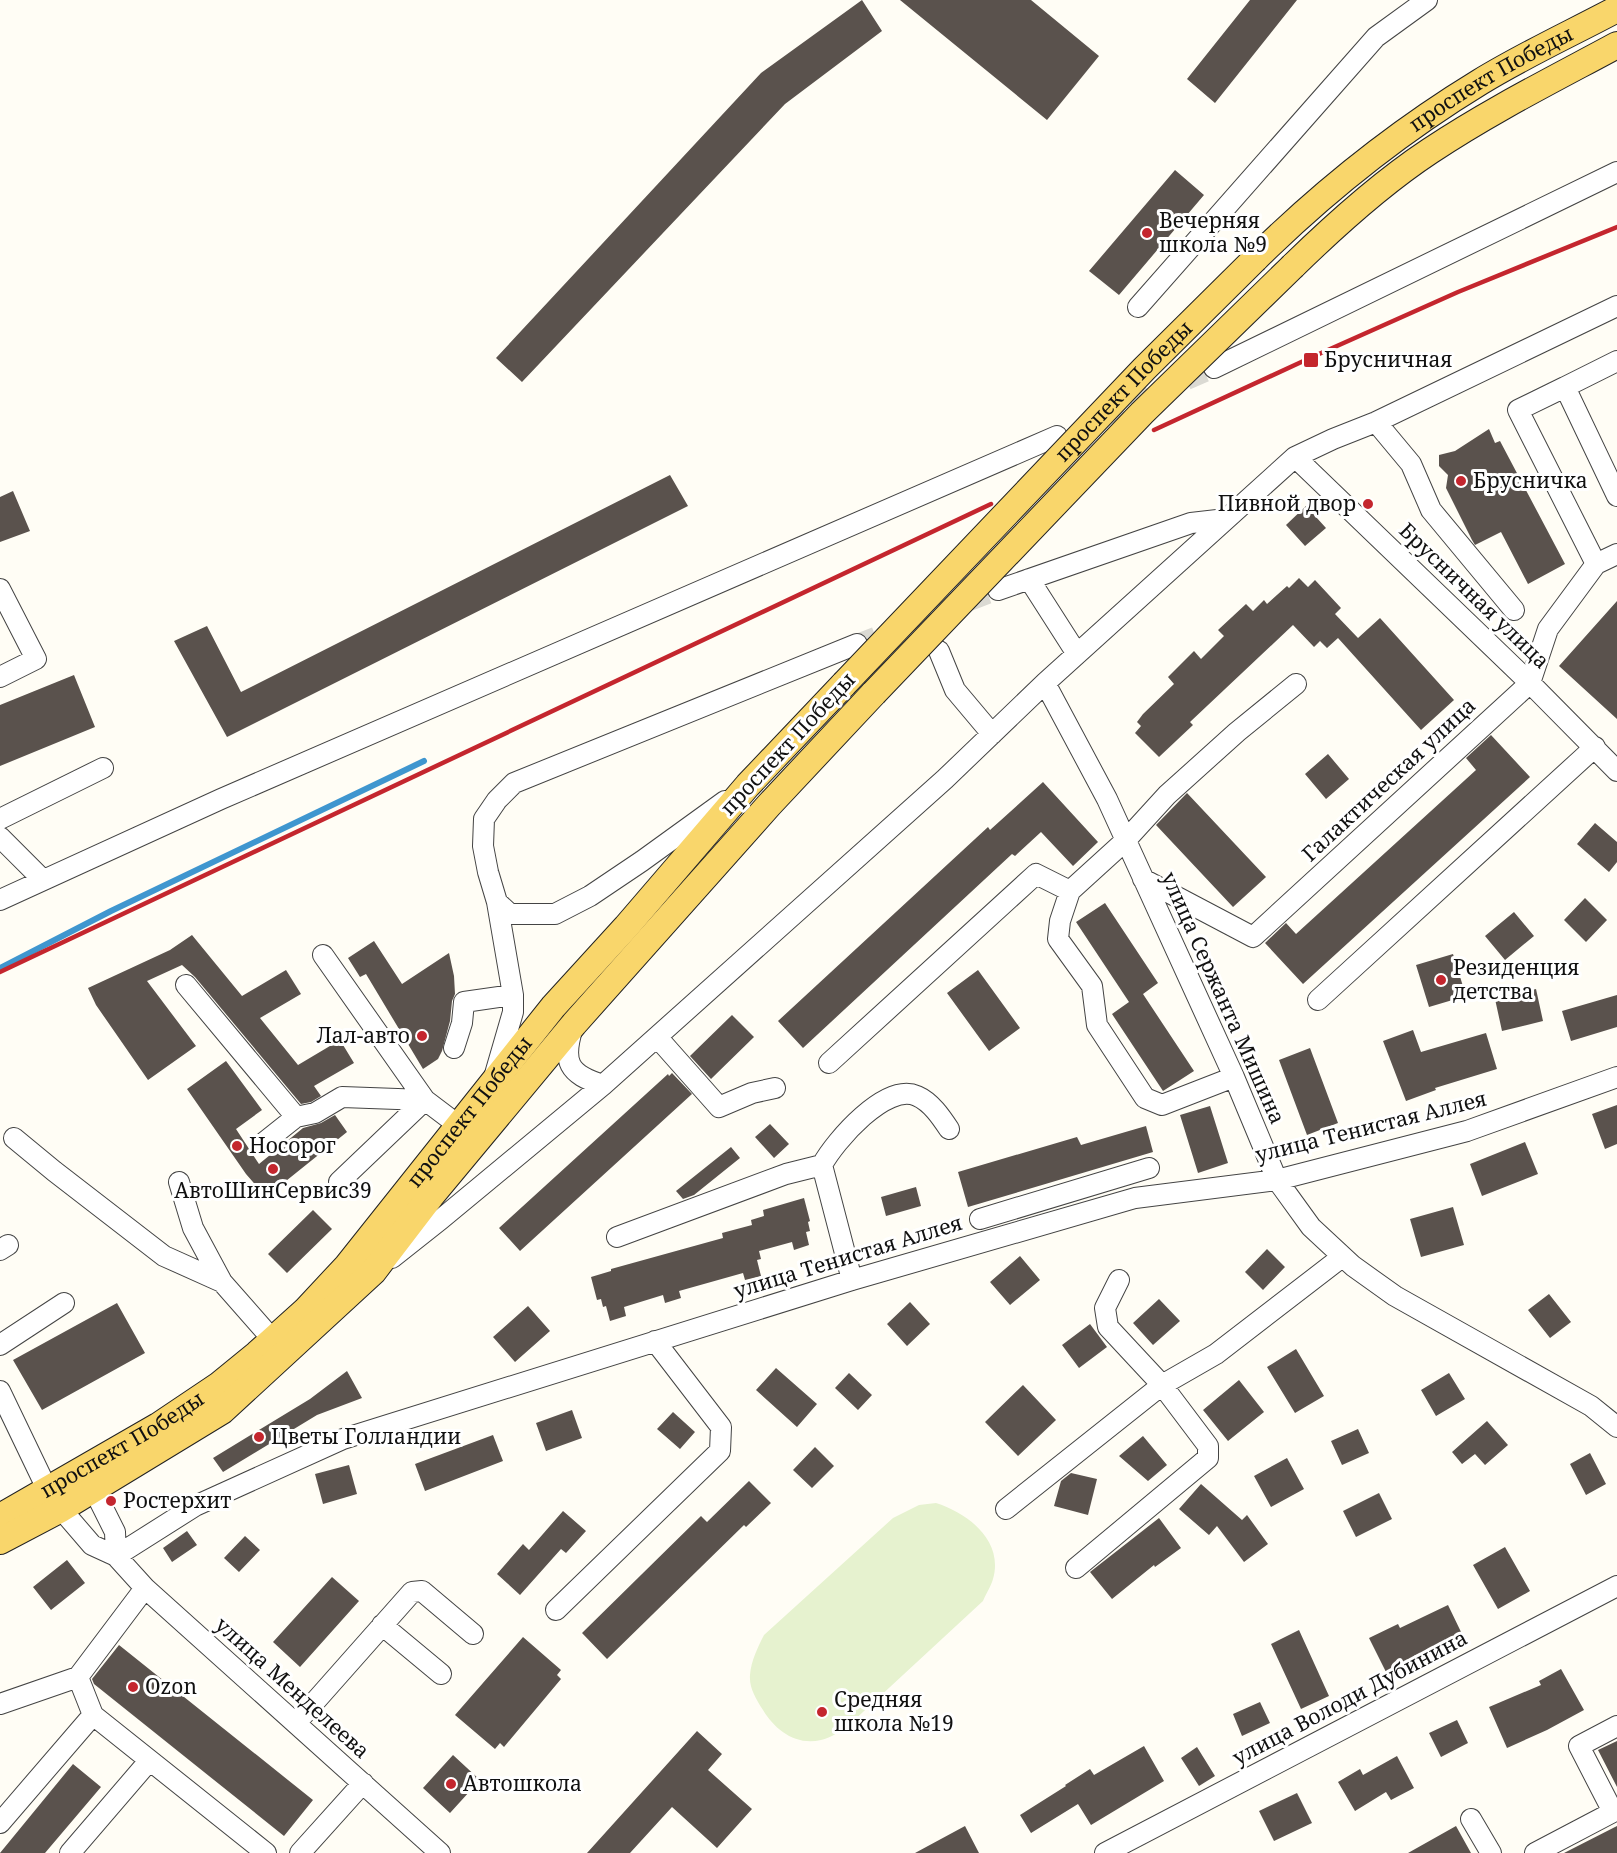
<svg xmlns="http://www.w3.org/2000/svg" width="1617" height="1853" viewBox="0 0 1617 1853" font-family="'Noto Serif',serif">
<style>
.pitch{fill:#e6f2cf}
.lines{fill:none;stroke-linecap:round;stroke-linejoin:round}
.stream{stroke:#3f96cf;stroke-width:6}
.building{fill:#5a524d}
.minor-tunnel{stroke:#dbdad3;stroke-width:20;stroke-dasharray:20 10;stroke-linecap:butt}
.minor-casing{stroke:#444;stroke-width:22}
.major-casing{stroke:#222;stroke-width:28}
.minor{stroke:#fff;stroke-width:20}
.major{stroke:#f9d66b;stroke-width:26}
.rail{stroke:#c4262e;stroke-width:4.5}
.major-bridge-casing{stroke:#222;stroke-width:28;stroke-linecap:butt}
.major-bridge{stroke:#f9d66b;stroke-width:26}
.poi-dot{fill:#c4262e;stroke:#fff;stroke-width:2}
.labels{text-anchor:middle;stroke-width:6;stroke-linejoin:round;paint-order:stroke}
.street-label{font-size:21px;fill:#111;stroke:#fff}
.poi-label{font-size:21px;fill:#111;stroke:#fff;text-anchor:start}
</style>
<rect width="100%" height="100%" fill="#fffdf5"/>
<path class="pitch" d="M936 1503C968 1513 1004 1541 993 1579 991 1586 986 1594 983 1601L850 1724C842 1730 831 1738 821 1740 796 1746 775 1730 763 1710 756 1699 749 1688 750 1675 751 1661 758 1647 764 1635L893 1518 919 1505Z"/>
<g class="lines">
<path class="stream" d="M0 968 111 911 424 761"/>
</g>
<path class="building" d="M862 0 882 31 785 104 522 382 496 358 761 73Z
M900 0H1031L1099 56 1047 120Z
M1250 0H1297L1215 103 1187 79Z
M1175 170 1204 195 1119 295 1089 271Z
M1489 429 1495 443 1500 441 1565 564 1528 584 1501 532 1475 545 1472 540 1446 488 1448 475 1439 466V455L1455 451Z
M670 475 688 506 227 737 174 641 207 626 241 692Z
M13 491 30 531 0 542V497Z
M1306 506 1326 528 1305 546 1286 525Z
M1299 578 1308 587 1315 580 1341 608 1335 614 1358 638 1380 618 1454 700 1421 730 1338 638 1327 648 1320 641 1314 647 1293 625 1190 722 1193 725 1159 757 1135 733 1141 726 1137 722 1143 714 1174 684 1168 677 1194 651 1201 659 1224 636 1218 630 1246 604 1253 611 1264 600 1267 604 1287 586 1289 588Z
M1617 601V719L1559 666Z
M74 675 95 727 0 766V705Z
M1491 735 1530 777 1303 984 1265 943 1286 923 1296 934 1476 770 1466 758Z
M1328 754 1349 779 1326 799 1305 774Z
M1043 782 1098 842 1073 866 1041 832 1015 856 1012 854 803 1048 778 1021 988 827 990 830Z
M1187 793 1266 877 1233 907 1156 825Z
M1595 823 1617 842V862L1609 872 1577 844Z
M1585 898 1607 920 1586 942 1564 920Z
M1105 903 1158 983 1143 994 1194 1071 1163 1091 1112 1014 1129 1002 1076 922Z
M1514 912 1534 936 1505 960 1485 936Z
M192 935 242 996 286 970 301 994 260 1018 298 1065 340 1040 354 1063 314 1086 321 1096 311 1102 301 1104 195 977 182 965 147 981 196 1046 148 1080 96 1005 88 988 170 950Z
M374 941 402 984 449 953 454 976 455 994 452 1001 450 1021 442 1051 438 1059 423 1069 366 974 360 977 348 958Z
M1453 954 1466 996 1429 1007 1416 965Z
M978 970 1020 1028 989 1051 947 993Z
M1536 989 1543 1021 1502 1031 1495 999Z
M1617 995V1027L1571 1041 1562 1011Z
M732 1015 754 1037 711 1079 690 1056Z
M1413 1030 1421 1052 1486 1033 1497 1069 1435 1088 1436 1090 1406 1101 1383 1041Z
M1310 1048 1338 1123 1307 1135 1279 1060Z
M226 1061 262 1110 236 1129 259 1164 303 1128 321 1123 335 1115 347 1132 266 1197 246 1174 187 1089Z
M672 1073 692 1094 520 1251 499 1228 668 1074 669 1076Z
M1617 1105V1144L1605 1149 1592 1114Z
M1210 1106 1228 1163 1198 1173 1180 1115Z
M770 1124 789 1144 774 1158 755 1137Z
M1146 1126 1153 1152 968 1207 958 1172 1077 1137 1081 1145Z
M1525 1142 1538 1174 1482 1196 1470 1164Z
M731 1147 740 1158 694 1195 683 1199 676 1191Z
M916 1187 921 1206 886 1216 881 1197Z
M804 1198 810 1221 808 1222 810 1231 806 1232 809 1245 794 1250 792 1242 759 1251 761 1259 757 1260 761 1276 745 1280 743 1273 679 1291 681 1298 665 1303 663 1295 624 1307 626 1316 610 1321 606 1306 603 1307 601 1299 597 1300 591 1277 611 1271V1269L723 1238 722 1233 752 1225 751 1220 764 1216 763 1210Z
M1453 1207 1464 1245 1421 1257 1410 1219Z
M313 1210 332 1229 287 1273 268 1254Z
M1267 1249 1285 1267 1263 1290 1245 1272Z
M1020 1256 1040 1280 1010 1305 990 1282Z
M1549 1294 1571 1322 1550 1338 1528 1310Z
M1159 1299 1180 1321 1153 1345 1133 1323Z
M910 1302 930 1324 907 1346 887 1324Z
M117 1303 145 1353 42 1410 13 1360Z
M528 1306 550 1331 515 1362 493 1337Z
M1090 1324 1107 1347 1079 1368 1062 1345Z
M1296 1349 1324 1396 1295 1413 1267 1367Z
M776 1368 817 1404 797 1427 756 1390Z
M347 1371 362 1398 317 1415 223 1472 213 1458 310 1399Z
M849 1373 872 1395 858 1410 835 1388Z
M1449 1373 1465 1399 1436 1416 1421 1390Z
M1239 1380 1264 1412 1228 1441 1203 1410Z
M1023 1385 1056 1420 1018 1456 985 1422Z
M572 1410 582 1438 546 1451 536 1423Z
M673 1412 695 1432 680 1449 657 1429Z
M1487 1421 1508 1445 1485 1465 1475 1454 1462 1464 1452 1452Z
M1358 1429 1369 1453 1342 1465 1331 1441Z
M493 1435 503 1461 425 1491 415 1464Z
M1143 1436 1167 1465 1148 1481 1119 1456Z
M815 1447 834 1466 812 1488 793 1470Z
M1590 1453 1606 1484 1586 1495 1570 1464Z
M1287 1458 1304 1489 1271 1507 1254 1476Z
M349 1465 357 1494 323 1504 315 1474Z
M1071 1473 1097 1479 1088 1515 1054 1506 1061 1481Z
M749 1481 771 1503 746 1527 744 1525 607 1659 582 1633 701 1516 707 1522Z
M1201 1484 1242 1520 1247 1515 1268 1544 1244 1562 1217 1526 1209 1535 1179 1509Z
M1379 1493 1392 1519 1356 1537 1343 1511Z
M563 1511 586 1531 566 1553 561 1549 520 1595 497 1574 523 1544 529 1550Z
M1159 1518 1181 1548 1155 1567 1154 1565 1112 1599 1090 1572Z
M187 1531 197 1545 172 1562 163 1548Z
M245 1536 260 1550 239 1572 224 1558Z
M1505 1547 1530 1591 1498 1609 1473 1565Z
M67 1560 85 1583 51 1610 33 1587Z
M332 1577 359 1601 300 1667 273 1642Z
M1448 1605 1462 1634 1414 1656 1416 1659 1387 1674 1369 1638 1398 1624 1400 1628Z
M1299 1630 1329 1696 1301 1709 1271 1644Z
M523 1637 561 1670 557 1675 561 1679 504 1747 500 1743 495 1749 455 1715Z
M119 1645 313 1800 284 1836 94 1684 92 1679Z
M1561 1669 1584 1710 1547 1730 1507 1748 1489 1707 1541 1685 1539 1681Z
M1260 1702 1270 1723 1242 1736 1233 1714Z
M1457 1720 1468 1743 1441 1757 1429 1733Z
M697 1731 722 1754 708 1770 752 1809 717 1848 672 1807 630 1853H587Z
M1617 1741V1787L1598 1750Z
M1144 1746 1164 1781 1091 1825 1078 1804 1031 1833 1020 1815 1066 1786 1065 1785 1090 1769 1094 1775Z
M1197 1747 1215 1776 1199 1786 1181 1758Z
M453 1755 480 1780 450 1813 423 1788Z
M1397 1756 1414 1788 1391 1800 1386 1792 1355 1811 1338 1782 1360 1769 1363 1775Z
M73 1764 101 1787 45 1853H0Z
M1297 1793 1312 1823 1274 1841 1259 1811Z
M965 1826 979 1853H915Z
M1456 1826 1471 1853H1408Z
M1617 1826V1853H1564Z"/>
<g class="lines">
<path class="minor-tunnel" d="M1104 416 1214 368
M857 644 998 590"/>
<g class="minor-casing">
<path id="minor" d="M1138 307 1376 37 1427 0
M1617 361 1565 387 1617 496
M1214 368 1617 172
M1565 387 1518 410 1596 564
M1376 422 1411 464 1431 510 1514 610
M1295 457 1530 683 1617 771
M1029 579 1077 654
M0 589 36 659 0 677
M998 590 1191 523 1226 519
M939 651 955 690 992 734
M1045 683 1107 799 1234 1077 1277 1180 1311 1227 1353 1266 1395 1296 1591 1406 1617 1427
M0 819 103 768
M0 837 43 880
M1143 879 1253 937 1530 683 1548 629 1596 564 1617 554
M0 900 221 799 1057 436
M497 902 510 914H555L590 896 642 861 725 801
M323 955 425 1100 458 1125
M186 985 296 1117
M1318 1000 1595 747
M573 1027C562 1062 568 1074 603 1085
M657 1037 719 1107 752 1093 775 1088
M454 1048 462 1023 464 1002 513 995
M829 1063 1036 874 1070 891
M495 1074 513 1012V995L497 902 488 872 483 846 484 819 497 800 514 783 857 644
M1234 1077 1162 1105 1145 1098 1097 1025 1092 986 1058 939 1060 921 1070 891 1125 841 1167 795 1237 732 1296 684
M14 1138 54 1171 164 1256 222 1282
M262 1144 296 1117 315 1113 342 1097 425 1100
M822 1165C835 1141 886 1082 917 1096 931 1102 941 1117 949 1129
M179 1182 193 1228 222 1282 273 1340
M339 1182 425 1100
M980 1219 1149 1168
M617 1237 786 1174 822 1165 852 1280
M0 1250 8 1245
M392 1258 440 1220 603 1085 945 779 1045 683 1295 457 1333 439 1376 422 1617 306
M0 1345 64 1303
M0 1391 48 1491 61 1509 92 1545 116 1556 145 1588 440 1853
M88 1478 115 1532 116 1556
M1006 1509 1162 1385 1216 1354 1342 1257
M116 1556 195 1506 343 1439 852 1280 1135 1198 1277 1180 1467 1131 1617 1077
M1076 1568 1208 1458V1446L1162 1385 1108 1327 1105 1308 1119 1280
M145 1588 78 1677 93 1715 266 1853
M556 1610 720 1451 721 1427 655 1341
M382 1625 441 1674
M0 1704 78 1677
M296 1723 412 1592 422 1591 473 1634
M1471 1819 1491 1853
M0 1823 93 1715
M70 1853 149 1761
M300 1853 363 1783
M1105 1853 1617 1586
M1535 1853 1613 1812 1579 1746 1617 1726"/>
</g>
<g class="major-casing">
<g id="major">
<path id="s1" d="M1255 259C1324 191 1398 132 1480 82 1524 55 1572 33 1617 9"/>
<path d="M1293 266C1335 225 1380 184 1430 151 1490 111 1554 79 1617 45"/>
<path id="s2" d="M0 1517 158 1426 219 1385 257 1354 305 1311 347 1266 553 1007 626 927 748 785 844 684"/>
<path d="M0 1541 61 1509 222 1411 373 1272 431 1196 574 1024 769 805 874 693"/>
</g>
</g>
<use href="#minor" class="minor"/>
<use href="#major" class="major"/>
<path class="rail" d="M1154 430 1310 358 1458 292 1617 227
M0 972 991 504"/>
<g class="major-bridge-casing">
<g id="major-bridge">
<path id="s3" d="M844 684 1144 369 1255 259"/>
<path d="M874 693 1142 413 1293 266"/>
</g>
</g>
<use href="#major-bridge" class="major-bridge"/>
</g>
<g class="poi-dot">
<circle cx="1147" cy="233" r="6"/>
<rect x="1303" y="352" width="16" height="16" rx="3"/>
<circle cx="1461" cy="481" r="6"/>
<circle cx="1368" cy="504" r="6"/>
<circle cx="1441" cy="980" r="6"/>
<circle cx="422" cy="1036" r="6"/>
<circle cx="237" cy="1146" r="6"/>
<circle cx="273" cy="1169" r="6"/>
<circle cx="259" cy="1437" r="6"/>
<circle cx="111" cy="1501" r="6"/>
<circle cx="133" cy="1687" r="6"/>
<circle cx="822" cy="1712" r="6"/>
<circle cx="451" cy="1784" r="6"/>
</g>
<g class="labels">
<g class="street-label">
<text dy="7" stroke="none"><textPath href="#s1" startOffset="298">проспект Победы</textPath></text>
<text dy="7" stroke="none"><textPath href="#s3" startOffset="405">проспект Победы</textPath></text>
<text transform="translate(1474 596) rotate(44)" y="7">Брусничная улица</text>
<text transform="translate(788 744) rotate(-47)" y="7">проспект Победы</text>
<text transform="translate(1389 780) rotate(-43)" y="7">Галактическая улица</text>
<text transform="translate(1223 998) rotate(66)" y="7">улица Сержанта Мишина</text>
<text dy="7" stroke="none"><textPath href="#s2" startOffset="628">проспект Победы</textPath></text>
<text transform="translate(1371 1127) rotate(-14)" y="7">улица Тенистая Аллея</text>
<text transform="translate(848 1257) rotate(-17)" y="7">улица Тенистая Аллея</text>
<text dy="7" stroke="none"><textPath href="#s2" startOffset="142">проспект Победы</textPath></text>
<text transform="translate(292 1688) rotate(42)" y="7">улица Менделеева</text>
<text transform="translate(1350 1698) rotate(-28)" y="7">улица Володи Дубинина</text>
</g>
<g class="poi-label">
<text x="1159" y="228">Вечерняя<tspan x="1159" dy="24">школа №9</tspan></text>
<text x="1324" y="367">Брусничная</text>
<text x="1473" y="488">Брусничка</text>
<text x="1356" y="511" text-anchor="end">Пивной двор</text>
<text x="1453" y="975">Резиденция<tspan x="1453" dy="24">детства</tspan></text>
<text x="410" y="1043" text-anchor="end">Лал-авто</text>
<text x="249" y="1153">Носорог</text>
<text x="273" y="1198" text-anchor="middle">АвтоШинСервис39</text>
<text x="271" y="1444">Цветы Голландии</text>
<text x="123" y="1508">Ростерхит</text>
<text x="145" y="1694">Ozon</text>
<text x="834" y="1707">Средняя<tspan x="834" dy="24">школа №19</tspan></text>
<text x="463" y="1791">Автошкола</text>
</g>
</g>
</svg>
